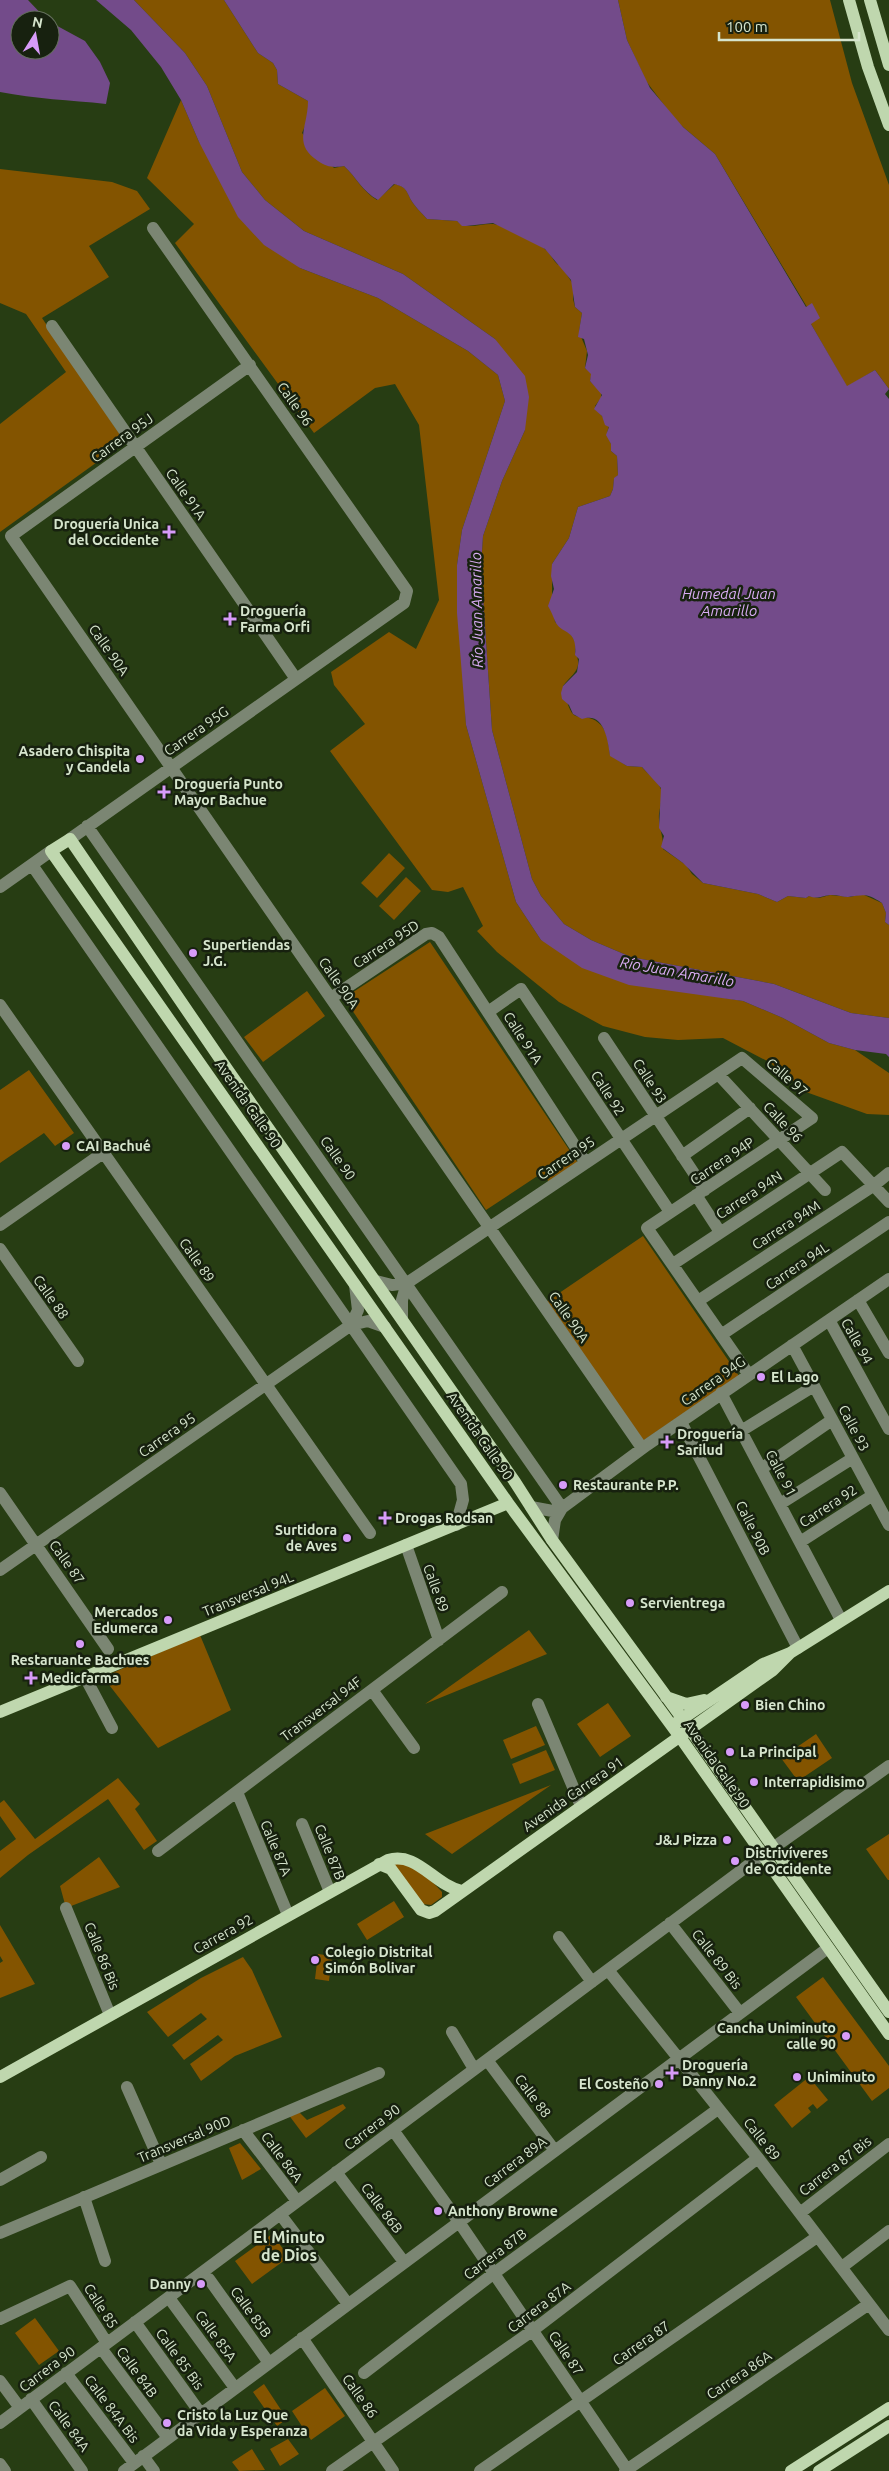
<svg xmlns="http://www.w3.org/2000/svg" width="889" height="2471" viewBox="0 0 889 2471" font-family="Ubuntu,sans-serif">
<style>
.green{fill:#835400}
.water{fill:#734b8a}
.lines{fill:none;stroke-linecap:round;stroke-linejoin:round}
.minor{stroke:#7b8673;stroke-width:12}
.major{stroke:#bfd7ae;stroke-width:12}
.poi-dot{fill:#d79bf9;stroke:#17210f;stroke-width:2}
.labels{text-anchor:middle;stroke-width:5;stroke-linejoin:round;paint-order:stroke}
.street-label{font-size:14px;fill:#d6e5cd;stroke:#17210f}
.poi-label{font-size:14px;font-weight:bold;fill:#d6e5cd;stroke:#17210f;text-anchor:start}
.water-label{font-size:15px;font-style:italic;fill:#d9acf4;stroke:#17210f}
.quarter-label{font-size:16px;font-weight:bold;fill:#d6e5cd;stroke:#17210f}
</style>
<rect width="100%" height="100%" fill="#273d13"/>
<path class="green" d="M134 0H224L258 53 273 63 277 70 278 84 308 101V119L302 133 334 168 344 166C357 178 362 191 377 200L395 184C406 187 406 190 411 200 415 207 422 213 427 219L457 221C469 233 486 219 501 226 515 232 534 239 546 250 552 255 554 264 561 266L573 284V299L575 307 582 313 579 332 587 351 585 368 592 373 590 381 601 392V398L595 406 609 426 607 433 611 444V451L617 456 618 475 614 479 613 489 610 496 578 507 569 538 552 564V598L555 622C566 630 579 637 575 652 584 669 572 674 563 686 565 694 568 710 574 715 579 718 584 717 589 718 607 723 608 739 610 755L627 766 642 767C647 774 657 780 660 787 664 794 660 806 659 814 658 827 664 836 663 849L686 865 692 874 703 883 758 894 777 902 788 896 806 898 809 896 819 898 830 895 850 897 862 894 882 903 886 913 885 922 889 925V1018L851 1013 774 984 631 957 591 940 564 924 541 896 532 879 492 730 481 567 483 536 502 481 525 430 495 339 403 274 304 231 265 200 242 172 207 86 185 53Z
M618 0H830L852 83 889 185V389L875 370 847 387 811 324 812 304 807 307 715 154 676 121 646 81 627 40Z
M181 100 199 142 300 268 378 298 468 351 498 375 505 401 462 530 457 565 466 725 516 902 541 940 696 993 743 1001 783 1018 829 1043 855 1050 889 1073V1115L867 1114 806 1092 769 1062 723 1038 678 1040 645 1037 603 1026 559 1002 497 952 477 931 483 926 463 887 448 892 432 890 330 751 365 724 334 685 331 672 389 632 416 649 439 600 419 425 395 384 375 388 314 433 175 243 194 224 147 178Z
M0 169 112 182 137 191 150 209 89 246 109 277 42 318 125 442 0 532V424L66 372 26 314 0 303Z
M389 853 405 868 377 898 361 883Z
M406 877 421 891 394 920 379 906Z
M430 942 578 1163 549 1182 542 1173 486 1210 344 998Z
M307 991 325 1016 263 1062 244 1037Z
M29 1070 74 1133 55 1146 44 1133 0 1163V1090Z
M643 1236 739 1376 641 1442 546 1302Z
M529 1630 547 1654 425 1704Z
M200 1635 231 1710 158 1748 103 1677Z
M608 1703 631 1736 600 1757 577 1724Z
M536 1726 545 1745 511 1759 503 1740Z
M816 1734 832 1758 798 1781 781 1758Z
M546 1750 555 1770 520 1784 512 1764Z
M118 1778 140 1804 135 1809 157 1841 144 1850 108 1799 28 1855 0 1878V1851L16 1839 0 1816V1803L4 1800 35 1839Z
M551 1785 452 1854 425 1834Z
M889 1834V1880H888L866 1849Z
M99 1857 120 1887 66 1908 60 1886Z
M392 1862C411 1863 429 1877 442 1892V1897L431 1905 423 1904Z
M394 1901 404 1917 367 1940 357 1924Z
M0 1925 35 1984 0 1998V1963L3 1961 0 1956Z
M318 1954 332 1956 329 1981 315 1979Z
M243 1957 252 1970 282 2037 235 2056 201 2081 190 2064 223 2040 218 2035 184 2060 172 2045 207 2019 201 2013 168 2037 147 2012 201 1978Z
M823 1977 889 2066V2088L872 2101 796 1997Z
M809 2077 828 2100 817 2109 813 2104 808 2108 811 2112 792 2128 774 2105Z
M343 2104 346 2108 306 2138 288 2114 299 2112 307 2120Z
M240 2143 261 2169 242 2180 229 2148Z
M272 2234 289 2257 252 2284 235 2261Z
M35 2318 59 2351 39 2365 15 2333Z
M264 2384 287 2419 277 2426 253 2392Z
M325 2388 345 2416 311 2440 292 2411Z
M288 2439 299 2454 280 2466 270 2449Z
M252 2449 265 2470 239 2471 232 2462Z"/>
<path class="water" d="M0 0H28L47 20H20V50H50V22L85 41 100 62 110 83 106 104C70 100 35 99 0 92Z
M96 0H134L185 53 207 86 242 172 265 200 304 231 403 274 495 339 525 376 529 397 525 430 502 481 483 536 481 567 492 730 532 879 541 896 564 924 591 940 631 957 774 984 851 1013 889 1018V1057L886 1054 855 1050 829 1043 783 1018 743 1001 629 985 582 968 541 940 516 902 466 725 457 613V565L462 530 505 401 498 375 468 351 378 298 300 268 264 245 238 217 199 142 181 100 161 67 131 30Z
M224 0H618L627 40 650 88 683 127 715 154 806 307 812 303 820 318 811 324 847 386 875 370 889 389 885 394 889 399V925L885 922 886 913 882 903C866 893 865 895 848 897 843 897 838 895 832 895 823 895 818 900 809 896L806 898 788 896 777 902 758 894 703 883 683 863 661 847 664 836 659 828 661 788 642 767 627 766 610 756C608 740 604 711 582 719L573 714 569 705 562 699 561 693 563 686 577 672 579 659 575 655C578 628 561 635 555 621 553 616 551 611 548 606L554 589 551 576 552 564 569 538 578 507 610 496 613 489 614 478 618 475 617 456 611 451V444L606 435 609 427 605 425 602 416 594 409 602 395 590 381 591 374 585 368 588 355 584 339 578 337 582 313 575 307 571 280 545 249 493 223 466 226H462L457 221 427 219C422 213 415 207 411 200 406 190 406 187 394 184L378 200C362 191 357 178 344 166 333 168 327 167 318 161 292 144 308 127 308 101L278 84 277 70 273 63 258 53Z"/>
<g class="lines">
<path class="minor" d="M52 326 296 679
M250 365 11 536 642 1448
M87 826 562 1508
M70 839 404 603 407 591 153 228
M32 865 461 1484 463 1500 456 1525
M0 887 51 851
M331 998 426 934 432 933 439 937 586 1163
M0 1005 370 1533
M488 1012 521 989 670 1212
M604 1038 705 1190
M718 1074 825 1190
M682 1156 750 1108
M696 1195 720 1232
M0 1225 103 1153
M0 1249 78 1361
M673 1264 842 1152 889 1202
M376 1281 392 1285 407 1283 742 1058 812 1118 647 1228 749 1375
M858 1300 889 1353
M698 1301 873 1186 889 1173
M402 1319V1300L407 1283
M829 1320 889 1429
M351 1325 358 1310 355 1285
M721 1335 889 1222
M792 1345 889 1525
M721 1393 841 1620
M681 1422 798 1648
M741 1431 814 1386
M761 1469 832 1420
M0 1493 108 1649
M780 1504 853 1458
M531 1507 558 1512
M552 1540 555 1520 562 1508 647 1445 889 1279
M800 1542 873 1495
M406 1545 439 1640
M0 1570 351 1325 368 1321 385 1327
M85 1677 112 1728
M372 1690 414 1748
M538 1704 581 1806
M237 1792 288 1915
M302 1824 330 1892
M773 1848 889 1766
M158 1851 502 1592
M66 1908 110 2015
M670 1923 740 2013
M559 1937 592 1982
M608 1970 758 2158 889 2330
M452 2032 474 2069
M487 2060 555 2151
M127 2087 161 2164
M243 2130 297 2201
M393 2130 459 2222 628 2471
M336 2172 404 2262
M0 2180 41 2157
M84 2197 105 2261
M800 2213 889 2144
M280 2214 348 2304
M0 2233 379 2073
M842 2267 889 2231
M209 2279 269 2363
M172 2302 235 2388
M0 2319 70 2286 107 2343
M135 2322 201 2414
M302 2338 393 2471
M101 2348 168 2438
M66 2373 134 2463
M364 2373 493 2274 718 2109
M0 2381 20 2408
M31 2399 82 2471
M0 2423 762 1855
M143 2456 154 2471
M0 2464 5 2471
M124 2471 828 1948
M332 2471 532 2331 758 2158
M480 2471 817 2237
M625 2471 869 2304"/>
<path class="major" d="M849 0 868 67 889 125
M870 0 889 65
M666 1697 686 1704 704 1700
M0 1712 508 1503
M676 1723 763 1664 790 1653 889 1591
M379 1864 391 1869 421 1910 429 1913 435 1911 773 1670 790 1653
M889 2012 690 1729 552 1540 515 1482 227 1069 70 839 51 851 508 1503 680 1737 889 2034
M0 2077 388 1860C417 1851 434 1885 462 1891
M791 2471 889 2408
M819 2471 889 2426"/>
</g>
<g class="poi-dot">
<path d="M166.5 524.5h5v5h5v5h-5v5h-5v-5h-5v-5h5z"/>
<path d="M227.5 611.5h5v5h5v5h-5v5h-5v-5h-5v-5h5z"/>
<circle cx="140" cy="759" r="5"/>
<path d="M161.5 784.5h5v5h5v5h-5v5h-5v-5h-5v-5h5z"/>
<circle cx="193" cy="953" r="5"/>
<circle cx="66" cy="1146" r="5"/>
<circle cx="761" cy="1377" r="5"/>
<path d="M664.5 1434.5h5v5h5v5h-5v5h-5v-5h-5v-5h5z"/>
<circle cx="563" cy="1485" r="5"/>
<path d="M382.5 1510.5h5v5h5v5h-5v5h-5v-5h-5v-5h5z"/>
<circle cx="347" cy="1538" r="5"/>
<circle cx="630" cy="1603" r="5"/>
<circle cx="168" cy="1620" r="5"/>
<circle cx="80" cy="1644" r="5"/>
<path d="M28.5 1670.5h5v5h5v5h-5v5h-5v-5h-5v-5h5z"/>
<circle cx="745" cy="1705" r="5"/>
<circle cx="730" cy="1752" r="5"/>
<circle cx="754" cy="1782" r="5"/>
<circle cx="727" cy="1840" r="5"/>
<circle cx="735" cy="1861" r="5"/>
<circle cx="315" cy="1960" r="5"/>
<circle cx="846" cy="2036" r="5"/>
<path d="M669.5 2065.5h5v5h5v5h-5v5h-5v-5h-5v-5h5z"/>
<circle cx="797" cy="2077" r="5"/>
<circle cx="659" cy="2084" r="5"/>
<circle cx="438" cy="2211" r="5"/>
<circle cx="201" cy="2284" r="5"/>
<circle cx="167" cy="2423" r="5"/>
</g>
<g class="labels">
<g class="street-label">
<text transform="translate(295 404) rotate(55)" y="5">Calle 96</text>
<text transform="translate(122 438) rotate(-36)" y="5">Carrera 95J</text>
<text transform="translate(186 494) rotate(55)" y="5">Calle 91A</text>
<text transform="translate(109 650) rotate(55)" y="5">Calle 90A</text>
<text transform="translate(196 731) rotate(-35)" y="5">Carrera 95G</text>
<text transform="translate(386 944) rotate(-33)" y="5">Carrera 95D</text>
<text transform="translate(339 983) rotate(55)" y="5">Calle 90A</text>
<text transform="translate(523 1038) rotate(57)" y="5">Calle 91A</text>
<text transform="translate(787 1077) rotate(41)" y="5">Calle 97</text>
<text transform="translate(650 1081) rotate(57)" y="5">Calle 93</text>
<text transform="translate(608 1093) rotate(57)" y="5">Calle 92</text>
<text transform="translate(248 1104) rotate(55)" y="5">Avenida Calle 90</text>
<text transform="translate(783 1122) rotate(47)" y="5">Calle 96</text>
<text transform="translate(338 1158) rotate(55)" y="5">Calle 90</text>
<text transform="translate(566 1158) rotate(-34)" y="5">Carrera 95</text>
<text transform="translate(722 1161) rotate(-34)" y="5">Carrera 94P</text>
<text transform="translate(749 1195) rotate(-33)" y="5">Carrera 94N</text>
<text transform="translate(786 1225) rotate(-33)" y="5">Carrera 94M</text>
<text transform="translate(197 1260) rotate(55)" y="5">Calle 89</text>
<text transform="translate(797 1266) rotate(-34)" y="5">Carrera 94L</text>
<text transform="translate(51 1297) rotate(55)" y="5">Calle 88</text>
<text transform="translate(569 1317) rotate(55)" y="5">Calle 90A</text>
<text transform="translate(857 1341) rotate(61)" y="5">Calle 94</text>
<text transform="translate(713 1381) rotate(-35)" y="5">Carrera 94G</text>
<text transform="translate(854 1428) rotate(62)" y="5">Calle 93</text>
<text transform="translate(167 1435) rotate(-35)" y="5">Carrera 95</text>
<text transform="translate(480 1436) rotate(55)" y="5">Avenida Calle 90</text>
<text transform="translate(781 1473) rotate(62)" y="5">Calle 91</text>
<text transform="translate(828 1506) rotate(-33)" y="5">Carrera 92</text>
<text transform="translate(753 1528) rotate(63)" y="5">Calle 90B</text>
<text transform="translate(67 1562) rotate(55)" y="5">Calle 87</text>
<text transform="translate(436 1588) rotate(70)" y="5">Calle 89</text>
<text transform="translate(248 1594) rotate(-22)" y="5">Transversal 94L</text>
<text transform="translate(321 1709) rotate(-37)" y="5">Transversal 94F</text>
<text transform="translate(717 1764) rotate(55)" y="5">Avenida Calle 90</text>
<text transform="translate(573 1794) rotate(-35)" y="5">Avenida Carrera 91</text>
<text transform="translate(276 1848) rotate(67)" y="5">Calle 87A</text>
<text transform="translate(330 1852) rotate(68)" y="5">Calle 87B</text>
<text transform="translate(223 1934) rotate(-29)" y="5">Carrera 92</text>
<text transform="translate(102 1956) rotate(68)" y="5">Calle 86 Bis</text>
<text transform="translate(717 1959) rotate(52)" y="5">Calle 89 Bis</text>
<text transform="translate(533 2096) rotate(53)" y="5">Calle 88</text>
<text transform="translate(372 2127) rotate(-37)" y="5">Carrera 90</text>
<text transform="translate(184 2139) rotate(-23)" y="5">Transversal 90D</text>
<text transform="translate(762 2139) rotate(52)" y="5">Calle 89</text>
<text transform="translate(282 2157) rotate(53)" y="5">Calle 86A</text>
<text transform="translate(515 2162) rotate(-37)" y="5">Carrera 89A</text>
<text transform="translate(835 2166) rotate(-38)" y="5">Carrera 87 Bis</text>
<text transform="translate(382 2208) rotate(53)" y="5">Calle 86B</text>
<text transform="translate(495 2254) rotate(-37)" y="5">Carrera 87B</text>
<text transform="translate(101 2306) rotate(57)" y="5">Calle 85</text>
<text transform="translate(539 2307) rotate(-37)" y="5">Carrera 87A</text>
<text transform="translate(251 2312) rotate(54)" y="5">Calle 85B</text>
<text transform="translate(216 2336) rotate(54)" y="5">Calle 85A</text>
<text transform="translate(641 2343) rotate(-35)" y="5">Carrera 87</text>
<text transform="translate(566 2353) rotate(56)" y="5">Calle 87</text>
<text transform="translate(180 2359) rotate(54)" y="5">Calle 85 Bis</text>
<text transform="translate(47 2369) rotate(-37)" y="5">Carrera 90</text>
<text transform="translate(137 2372) rotate(54)" y="5">Calle 84B</text>
<text transform="translate(739 2375) rotate(-34)" y="5">Carrera 86A</text>
<text transform="translate(360 2396) rotate(55)" y="5">Calle 86</text>
<text transform="translate(112 2409) rotate(53)" y="5">Calle 84A Bis</text>
<text transform="translate(69 2426) rotate(54)" y="5">Calle 84A</text>
</g>
<g class="poi-label">
<text x="159" y="529" text-anchor="end">Droguería Unica<tspan x="159" dy="16">del Occidente</tspan></text>
<text x="240" y="616">Droguería<tspan x="240" dy="16">Farma Orfi</tspan></text>
<text x="130" y="756" text-anchor="end">Asadero Chispita<tspan x="130" dy="16">y Candela</tspan></text>
<text x="174" y="789">Droguería Punto<tspan x="174" dy="16">Mayor Bachue</tspan></text>
<text x="203" y="950">Supertiendas<tspan x="203" dy="16">J.G.</tspan></text>
<text x="76" y="1151">CAI Bachué</text>
<text x="771" y="1382">El Lago</text>
<text x="677" y="1439">Droguería<tspan x="677" dy="16">Sarilud</tspan></text>
<text x="573" y="1490">Restaurante P.P.</text>
<text x="395" y="1523">Drogas Rodsan</text>
<text x="337" y="1535" text-anchor="end">Surtidora<tspan x="337" dy="16">de Aves</tspan></text>
<text x="640" y="1608">Servientrega</text>
<text x="158" y="1617" text-anchor="end">Mercados<tspan x="158" dy="16">Edumerca</tspan></text>
<text x="80" y="1665" text-anchor="middle">Restaruante Bachues</text>
<text x="41" y="1683">Medicfarma</text>
<text x="755" y="1710">Bien Chino</text>
<text x="740" y="1757">La Principal</text>
<text x="764" y="1787">Interrapidisimo</text>
<text x="717" y="1845" text-anchor="end">J&amp;J Pizza</text>
<text x="745" y="1858">Distrivíveres<tspan x="745" dy="16">de Occidente</tspan></text>
<text x="325" y="1957">Colegio Distrital<tspan x="325" dy="16">Simón Bolivar</tspan></text>
<text x="836" y="2033" text-anchor="end">Cancha Uniminuto<tspan x="836" dy="16">calle 90</tspan></text>
<text x="682" y="2070">Droguería<tspan x="682" dy="16">Danny No.2</tspan></text>
<text x="807" y="2082">Uniminuto</text>
<text x="649" y="2089" text-anchor="end">El Costeño</text>
<text x="448" y="2216">Anthony Browne</text>
<text x="191" y="2289" text-anchor="end">Danny</text>
<text x="177" y="2420">Cristo la Luz Que<tspan x="177" dy="16">da Vida y Esperanza</tspan></text>
</g>
<g class="water-label">
<text x="729" y="599">Humedal Juan<tspan x="729" dy="17">Amarillo</tspan></text>
<text transform="translate(477 610) rotate(-91)" y="5">Río Juan Amarillo</text>
<text transform="translate(677 972) rotate(10)" y="5">Río Juan Amarillo</text>
</g>
<g class="quarter-label">
<text x="289" y="2243">El Minuto<tspan x="289" dy="18">de Dios</tspan></text>
</g>
</g>
<g transform="translate(35 35) rotate(11)"><circle r="24" fill="#17210f" stroke="#636f5b"/>
<path d="M0-4L9 19L0 12L-9 19Z" fill="#d79bf9"/>
<text y="-8" font-size="14" font-weight="bold" text-anchor="middle" fill="#d6e5cd">N</text>
</g>
<path d="M719 32v8h140v-8" fill="none" stroke="#d6e5cd" stroke-width="2.5"/>
<text x="726" y="32" font-size="15" fill="#d6e5cd" stroke="#17210f" stroke-width="4" paint-order="stroke">100 m</text>
</svg>
